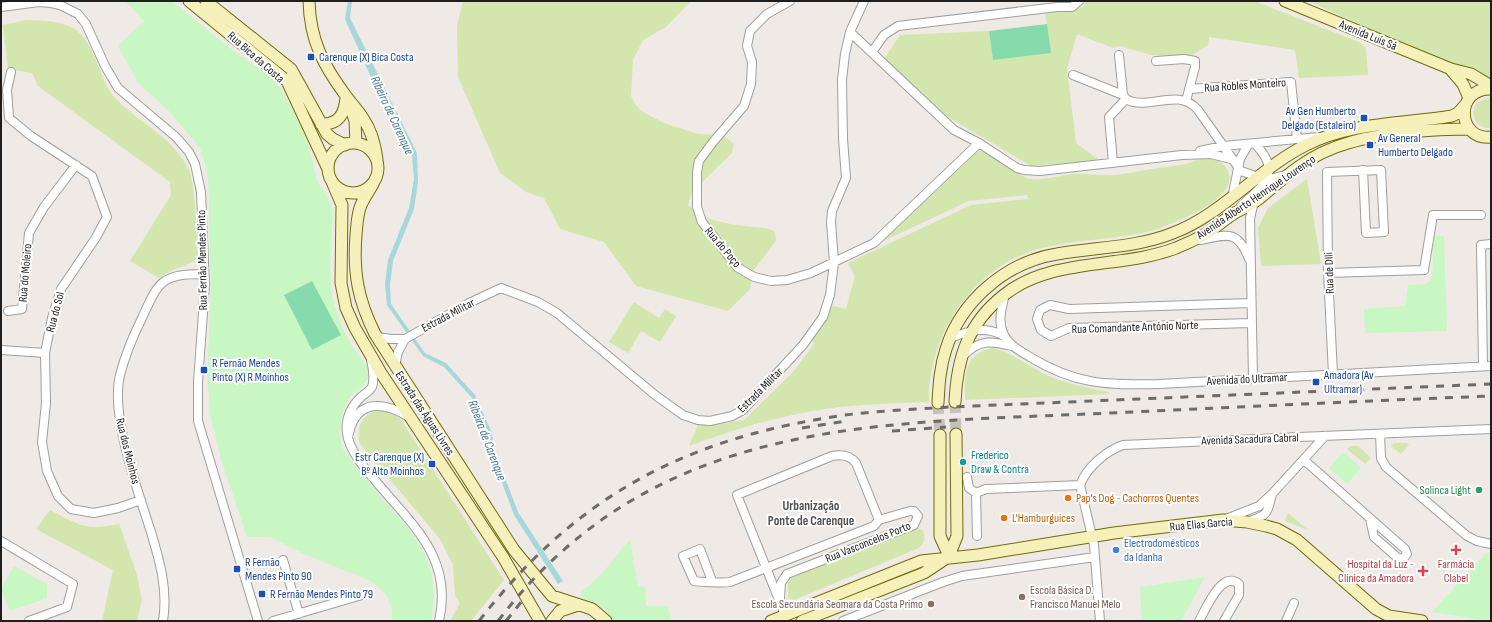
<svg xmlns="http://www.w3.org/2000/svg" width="1492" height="622" viewBox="0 0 1492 622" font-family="'Sofia Sans Condensed',sans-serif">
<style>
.grass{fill:#d3e6ad}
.park{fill:#c8f7c4}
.pitch{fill:#87daac}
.water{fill:#a7d7da}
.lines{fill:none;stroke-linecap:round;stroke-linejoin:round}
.secondary-tunnel{stroke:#c5c1bd;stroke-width:11;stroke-dasharray:11 5.5;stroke-linecap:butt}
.street-casing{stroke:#9f9f9f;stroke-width:10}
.secondary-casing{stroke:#716b0a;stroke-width:13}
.street{stroke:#fff;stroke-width:8}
.secondary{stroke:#f6f0bb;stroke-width:11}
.rail{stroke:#6c6c6c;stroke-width:3;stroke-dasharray:8 8;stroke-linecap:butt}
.transit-dot{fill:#1a4fb4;stroke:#fff;stroke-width:1.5}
.culture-dot{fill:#0f9aa8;stroke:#fff;stroke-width:1.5}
.leisure-dot{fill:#2e9e5b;stroke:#fff;stroke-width:1.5}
.food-dot{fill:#e8710a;stroke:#fff;stroke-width:1.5}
.shop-dot{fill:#3f7fe0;stroke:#fff;stroke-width:1.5}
.health-dot{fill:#e0444e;stroke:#fff;stroke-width:1.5}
.education-dot{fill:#8d6e63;stroke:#fff;stroke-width:1.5}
.labels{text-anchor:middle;stroke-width:4;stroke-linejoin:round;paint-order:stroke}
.street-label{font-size:12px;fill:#1e1e1e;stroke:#fff}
.transit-label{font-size:12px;fill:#164399;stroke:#fff;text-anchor:start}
.culture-label{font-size:12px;fill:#0d838f;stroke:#fff;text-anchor:start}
.leisure-label{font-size:12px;fill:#27864d;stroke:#fff;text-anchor:end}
.food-label{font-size:12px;fill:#c56008;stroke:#fff;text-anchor:start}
.shop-label{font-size:12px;fill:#366cbe;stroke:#fff;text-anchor:start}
.health-label{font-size:12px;fill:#be3a42;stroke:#fff;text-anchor:end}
.education-label{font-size:12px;fill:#785e54;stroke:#fff;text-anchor:start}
.water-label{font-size:13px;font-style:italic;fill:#467992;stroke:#fff}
.neighbourhood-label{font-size:13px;font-weight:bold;fill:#515151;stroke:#fff}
</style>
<rect width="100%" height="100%" fill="#efeae5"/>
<path class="grass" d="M463 1H691L666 27 643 40 633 60 631 96 635 104 641 111 664 123 698 134 723 135 734 144 732 153 692 192 688 205C702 219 726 224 744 226 755 228 766 226 775 232L776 241 753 271 750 289 728 311 636 286 604 242 560 229 544 198 526 192 500 173 458 77 457 26Z
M1085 1H1254L1359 42 1366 48 1368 75 1299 78 1295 50 1209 37 1208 45 1191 56 1151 55 1120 46 1113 48 1077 34 1067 68 1076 143 1099 160 1031 166 943 114 884 59 900 35 989 31 993 60 1047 24 1045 12 1083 7Z
M1308 1H1491V83Z
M26 20C41 21 59 20 73 28 97 43 97 78 115 98 139 123 173 137 189 170 196 187 196 234 198 255L195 261C182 268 170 269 159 278L130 261 171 195 170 182 38 86 32 73 8 69 3 25Z
M1487 98H1491V128C1477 129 1469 116 1476 104Z
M978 151 987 152C996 158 1021 177 1030 179 1039 181 1060 176 1071 174 1085 173 1100 176 1115 175 1132 173 1149 169 1166 167 1173 166 1182 166 1189 163 1194 162 1199 158 1205 158 1211 158 1220 160 1224 165 1253 196 1163 229 1142 233 1108 240 1072 240 1038 249 972 268 928 335 929 402 899 403 870 404 840 407 788 413 738 428 689 446L699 422 720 424 744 420 793 372 814 344 812 339 833 306 846 309 855 276 848 263 971 205 1028 199 1031 206 1027 195 969 201 879 243Z
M1307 179 1321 264 1261 266 1258 228 1268 208Z
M634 302 659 318 665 309 676 316 660 342 641 331 628 353 609 342Z
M993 348C1008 350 1031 368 1047 375 1067 384 1088 388 1109 392L1110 394 965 400C965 376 963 353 993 348Z
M381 409 400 418 504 580 471 621H450L460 603 455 596 453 565 440 539 360 444C355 426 363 413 381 409Z
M1394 443H1407L1409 445 1401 454 1391 446Z
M1350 446H1358L1371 458 1365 464 1347 449Z
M50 510C79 525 86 531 119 524L136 572 142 600 137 621H102L113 570 36 529Z
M1288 513 1308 530 1285 521Z
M915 527 922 530C926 537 925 542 919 548L794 600 788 598V579Z"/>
<path class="park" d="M125 1H172L236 53 273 78 283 92 303 130 311 154 317 181 330 202 333 210C332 244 325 285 339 318 342 328 348 339 353 348 358 356 368 364 369 373 369 385 355 391 349 399 341 411 337 435 343 449 348 457 355 465 361 473 399 522 446 551 431 621H392V609L386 594 371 581 304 554 270 537H247L221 460 210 413 207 372 211 291 208 175 200 148 168 110 138 83 118 46 144 21Z
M1434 235 1444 236 1447 331 1365 333 1364 309 1405 306 1408 285 1426 284 1432 277Z
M1343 452 1361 468 1347 484 1329 468Z
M630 539 638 586 645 587 646 606H668L671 621H613C606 609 598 602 585 600L580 593 600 576Z
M1486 553 1491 554V621L1432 612Z
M14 566 47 584V598L10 611 1 589Z
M1205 577 1181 621H1142L1140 587Z"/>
<path class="pitch" d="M1047 24 1051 53 993 60 989 31Z
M312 281 341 335 312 350 284 295Z"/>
<path class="water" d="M348 1H352L350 18 417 153 418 182 414 209 393 261 390 285 391 304 425 353 446 363 475 395 492 433 494 449 518 512 563 581 558 584 514 515 490 450 488 433 473 399 444 367 423 356 387 305 385 284 388 260 409 208 414 179 412 155 374 84 345 19Z"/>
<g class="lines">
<path class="secondary-tunnel" d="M955 402 956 434
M938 403 940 435"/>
<g class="street-casing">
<path id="street" d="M790 1 767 14 750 31 747 46 752 62 751 84 744 106 713 142 699 161 697 172V207L702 222 737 267 754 277 771 281 787 280 811 273 874 243 979 143
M1 7 39 2 51 3 60 5 78 14 86 24 105 66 118 88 176 137 189 152 195 164 201 192 205 285 198 382V421L258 621
M850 32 954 130 979 143 1017 168 1024 170 1040 171 1182 155 1211 154 1231 159
M872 52 884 35 898 26 1057 7H1072L1079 1
M1119 55 1123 95 1126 99C1148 112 1177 86 1198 110L1241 171 1267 180 1285 175
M1156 61 1184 59 1195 61V67L1186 101
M11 72 7 90 9 118 31 136 92 176 107 217 95 239 61 289 52 318 45 353 46 403 42 442 47 471 58 496 71 509 94 513 118 508 141 500
M1073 75 1123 95
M1189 89 1291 82 1297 139
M1200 151 1223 146 1319 137
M1113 163 1109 117 1126 99
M1232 198 1240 159 1248 145
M1241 206C1263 185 1283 172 1255 144
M1201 240C1228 234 1238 230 1249 259
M1328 273 1424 270 1433 215H1481
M1005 294C1002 308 997 321 1004 335 1009 345 1020 351 1030 357 1076 385 1106 385 1159 384L1491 366
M1251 303 1069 309 1050 305 1040 310 1037 319 1041 330 1051 336 1069 328 1252 323
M8 311 22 309 29 233 44 207 76 165
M377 337 391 339H405L469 303 501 288 538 302 557 313 655 395 683 415 698 420 710 421 732 416 743 410 803 345 823 317 830 295 834 263 831 222 832 211 846 178 843 139 842 80 845 54 850 32 864 1
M950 338C969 331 985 325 1004 336
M1 350 45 353
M964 355C980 339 991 341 1012 346
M371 360C373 369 375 379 372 387 369 392 364 394 361 397 347 410 343 427 350 444 355 457 365 469 374 479 410 523 454 557 439 621
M395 366 398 352 405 339
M1483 366 1481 245 1491 244
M1333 374 1328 273 1327 172 1381 170 1384 232 1366 233 1363 170
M1253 379 1250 218 1254 202
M349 433C357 398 385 402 409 417
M1380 434 1381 458 1386 467 1467 536 1477 541 1491 544
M1304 460 1405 549 1407 554 1403 559 1398 558 1374 537 1370 519
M967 477 969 488 976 493 977 536
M976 493 986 489 1080 485
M1226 519 1259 506 1272 494 1325 436
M1249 521C1268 516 1268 512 1272 494
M1 541 73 584 67 607 29 621
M283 560 299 614
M712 581 700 549 683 556 694 581C698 582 726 583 730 582L874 526 879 520
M780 598 781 583 787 574 914 525 918 516 914 511H910L879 520
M785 615 737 495 832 456C842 454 850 455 856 463L879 520
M163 621C168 590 160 562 151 532 138 491 110 416 120 375 125 356 133 336 142 318 159 281 161 274 204 274
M273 621 362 595
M843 621 943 582 962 576 1095 557
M1100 621 1094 545 1080 485C1087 467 1106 451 1123 445 1246 439 1368 434 1491 429
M1199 621C1206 609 1222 569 1239 584V595L1224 621
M1286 621 1294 603"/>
</g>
<g class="secondary-casing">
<path id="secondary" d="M189 1 287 81 328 169
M206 1 291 69 327 134 333 139 345 145
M309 1C310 40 323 65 346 96 355 108 366 119 371 134 374 142 376 152 377 160
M1285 1 1451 69 1471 74 1491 86
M1451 70 1463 84 1469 98
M1491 89C1454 88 1457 141 1491 137
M349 103 355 121 356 143
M321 124C339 125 345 113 346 97
M328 168a25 25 0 1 1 50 0a25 25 0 1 1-50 0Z
M333 184 342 205 341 283 346 308 355 328 381 373 503 557 540 621
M373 184C369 191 364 198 361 205 357 214 357 225 356 235 353 273 358 300 375 334L514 550 552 596 592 609 606 621
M955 402C957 358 968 323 1004 295 1051 257 1122 269 1176 248 1188 243 1200 238 1210 231 1218 226 1225 219 1233 214 1242 209 1252 204 1260 198 1272 188 1284 177 1297 168 1312 157 1330 148 1348 143 1381 133 1435 129 1470 129
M938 403C939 384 940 367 946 349 961 301 1006 262 1057 254 1095 247 1136 248 1173 233 1223 214 1258 169 1306 145 1351 122 1403 124 1452 116L1458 113 1466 104
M940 435V536L949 556
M949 556 957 536 956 434
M552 621 560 611 578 605
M771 621 921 561 978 555 1114 533 1223 520 1247 522 1266 526 1277 529 1297 540 1376 609 1389 616 1422 621
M802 621 924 573 945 559"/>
</g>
<use href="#street" class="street"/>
<use href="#secondary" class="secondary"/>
<path class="rail" d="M802 428 846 421
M892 431 946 427
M479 621C571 503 673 444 820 419 863 411 907 410 950 407L1491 384
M498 621C655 415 877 424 1110 413 1237 407 1364 401 1491 396
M506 621 526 596"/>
</g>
<g class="transit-dot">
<rect x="307" y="53" width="8" height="8" rx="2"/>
<rect x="1360" y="114" width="8" height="8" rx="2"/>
<rect x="1366" y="141" width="8" height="8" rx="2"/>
<rect x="200" y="366" width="8" height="8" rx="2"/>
<rect x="1312" y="378" width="8" height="8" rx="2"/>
<rect x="428" y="460" width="8" height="8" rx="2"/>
<rect x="233" y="565" width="8" height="8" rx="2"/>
<rect x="258" y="590" width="8" height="8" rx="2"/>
</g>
<circle class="culture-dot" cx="963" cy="462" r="4"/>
<circle class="leisure-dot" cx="1479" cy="490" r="4"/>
<g class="food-dot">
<circle cx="1068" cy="498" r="4"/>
<circle cx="1004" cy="518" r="4"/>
</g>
<circle class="shop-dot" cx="1116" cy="550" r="4"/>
<g class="health-dot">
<path d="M1454 544h4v4h4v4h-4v4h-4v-4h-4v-4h4z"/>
<path d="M1421 565h4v4h4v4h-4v4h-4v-4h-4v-4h4z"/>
</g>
<g class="education-dot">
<circle cx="1022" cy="597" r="4"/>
<circle cx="931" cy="604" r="4"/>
</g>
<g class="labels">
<g class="street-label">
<text transform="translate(1368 35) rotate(22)" y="4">Avenida Luís Sá</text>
<text transform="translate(256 57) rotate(41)" y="4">Rua Bica da Costa</text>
<text transform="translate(1245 85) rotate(-4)" y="4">Rua Robles Monteiro</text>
<text transform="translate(1256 197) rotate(-34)" y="4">Avenida Alberto Henrique Lourenço</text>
<text transform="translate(723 247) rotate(50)" y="4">Rua do Poço</text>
<text transform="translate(202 260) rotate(-91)" y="4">Rua Fernão Mendes Pinto</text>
<text transform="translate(25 273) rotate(-85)" y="4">Rua do Moleiro</text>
<text transform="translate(1329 273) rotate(-92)" y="4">Rua de DIli</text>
<text transform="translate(55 312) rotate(-75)" y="4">Rua do Sol</text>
<text transform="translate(448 315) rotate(-28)" y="4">Estrada Militar</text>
<text transform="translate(1135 327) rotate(-2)" y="4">Rua Comandante António Norte</text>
<text transform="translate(1247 379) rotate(-3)" y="4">Avenida do Ultramar</text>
<text transform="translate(760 390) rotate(-45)" y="4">Estrada Militar</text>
<text transform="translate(425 413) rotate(57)" y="4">Estrada das Águas Livres</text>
<text transform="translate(1250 439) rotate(-2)" y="4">Avenida Sacadura Cabral</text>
<text transform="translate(128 451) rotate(76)" y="4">Rua dos Moinhos</text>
<text transform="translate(1201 524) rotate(-5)" y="4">Rua Elias Garcia</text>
<text transform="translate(868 542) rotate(-22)" y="4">Rua Vasconcelos Porto</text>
</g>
<g class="transit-label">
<text x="319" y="61">Carenque (X) Bica Costa</text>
<text x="1356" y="115" text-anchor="end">Av Gen Humberto<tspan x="1356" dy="14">Delgado (Estaleiro)</tspan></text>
<text x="1378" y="142">Av General<tspan x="1378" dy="14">Humberto Delgado</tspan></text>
<text x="212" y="367">R Fernão Mendes<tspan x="212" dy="14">Pinto (X) R Moínhos</tspan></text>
<text x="1324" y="379">Amadora (Av<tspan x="1324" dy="14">Ultramar)</tspan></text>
<text x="424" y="461" text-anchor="end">Estr Carenque (X)<tspan x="424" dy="14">Bº Alto Moínhos</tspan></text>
<text x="245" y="566">R Fernão<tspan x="245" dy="14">Mendes Pinto 90</tspan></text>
<text x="270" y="598">R Fernão Mendes Pinto 79</text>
</g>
<g class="culture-label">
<text x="971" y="459">Frederico<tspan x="971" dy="14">Draw &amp; Contra</tspan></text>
</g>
<g class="leisure-label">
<text x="1471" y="494">Solinca Light</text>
</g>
<g class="food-label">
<text x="1076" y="502">Pap's Dog - Cachorros Quentes</text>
<text x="1012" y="522">L'Hamburguices</text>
</g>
<g class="shop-label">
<text x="1124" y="547">Electrodomésticos<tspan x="1124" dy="14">da Idanha</tspan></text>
</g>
<g class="health-label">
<text x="1414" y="568">Hospital da Luz -<tspan x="1414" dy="14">Clínica da Amadora</tspan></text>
<text x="1456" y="568" text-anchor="middle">Farmácia<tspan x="1456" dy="14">Clabel</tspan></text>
</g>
<g class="education-label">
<text x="1030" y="594">Escola Básica D.<tspan x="1030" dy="14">Francisco Manuel Melo</tspan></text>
<text x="923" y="608" text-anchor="end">Escola Secundária Seomara da Costa Primo</text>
</g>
<g class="water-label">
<text transform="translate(393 115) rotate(65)" y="5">Ribeira de Carenque</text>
<text transform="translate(488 440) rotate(69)" y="5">Ribeira de Carenque</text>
</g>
<g class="neighbourhood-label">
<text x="811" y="510">Urbanização<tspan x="811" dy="15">Ponte de Carenque</tspan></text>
</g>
</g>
<rect width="1492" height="622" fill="none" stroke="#1e1e1e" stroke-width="4"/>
</svg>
